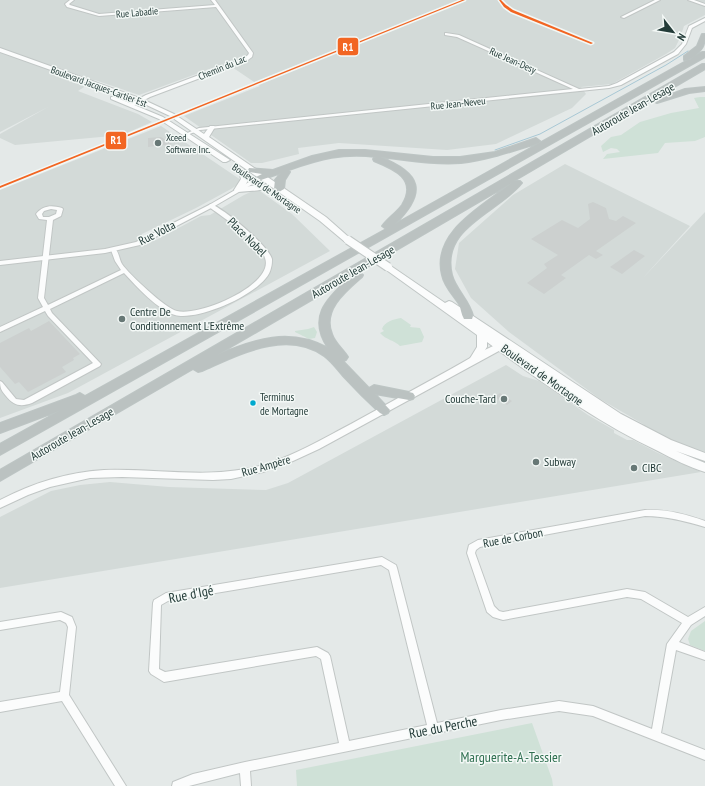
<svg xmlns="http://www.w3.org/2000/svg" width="705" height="786" viewBox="0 0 705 786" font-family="'PT Sans Narrow',sans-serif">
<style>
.built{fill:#d3dad8}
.green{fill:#cfe1d7}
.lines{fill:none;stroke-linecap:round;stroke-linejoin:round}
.stream{stroke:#a8c8d5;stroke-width:1}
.building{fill:#ccd0cf}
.minor-casing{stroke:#c1c6c5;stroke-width:2}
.tertiary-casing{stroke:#c1c6c5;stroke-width:2}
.secondary-casing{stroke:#c0c6c5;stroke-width:2}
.motorway-casing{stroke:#bdc5c4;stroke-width:2}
.minor{fill:#fbfcfc;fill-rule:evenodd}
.tertiary{fill:#fbfcfc;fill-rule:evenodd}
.secondary{fill:#fbfcfc;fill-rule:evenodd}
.motorway{fill:#bbc2c1;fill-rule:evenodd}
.secondary-bridge-casing{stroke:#c0c6c5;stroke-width:10;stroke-linecap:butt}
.secondary-bridge{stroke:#fbfcfc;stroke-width:8}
.rail-1-casing{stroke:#f3f8f6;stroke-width:3}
.rail-1{fill:#f26522;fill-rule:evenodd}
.poi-dot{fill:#677876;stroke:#f3f8f6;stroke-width:1.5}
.bus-dot{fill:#00a9ce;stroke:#f3f8f6;stroke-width:1.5}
.labels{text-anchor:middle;stroke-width:3;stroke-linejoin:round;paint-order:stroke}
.far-street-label{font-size:10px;fill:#233b38;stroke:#f3f8f6}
.far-poi-label{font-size:10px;fill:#233b38;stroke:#f3f8f6;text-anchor:start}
.bus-label{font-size:11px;fill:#233b38;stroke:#f3f8f6;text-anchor:start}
.street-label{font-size:12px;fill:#233b38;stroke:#f3f8f6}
.poi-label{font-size:12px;fill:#233b38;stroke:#f3f8f6;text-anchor:start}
.near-street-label{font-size:14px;fill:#233b38;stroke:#f3f8f6}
.near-park-label{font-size:14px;fill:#307051;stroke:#f3f8f6}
.line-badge{stroke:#f3f8f6;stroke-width:1.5}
.badge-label{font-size:11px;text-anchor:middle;font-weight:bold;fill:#fff}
</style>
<rect width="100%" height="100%" fill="#e4e9e8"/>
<path class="built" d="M0 0H705V15L684 26 680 38 675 48 666 54 612 84 581 87 586 94 572 108 496 144 447 150 339 143 298 148 299 154 262 163H251L184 116 260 86 226 63 139 95 95 80 78 91 138 114 152 122 122 135 15 145 0 138V134L48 107 0 132Z
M161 126 241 180 240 183 231 189 196 208 142 234 138 243 156 240 201 216 210 215 244 195 257 189 292 214 330 251 68 393 0 418V190Z
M565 164 690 226 642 279 705 212V454L649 432 643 424 600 399 509 332 471 298 455 269 459 243 513 195Z
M506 365 523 376 539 381 588 415 614 430V433L627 440H633L658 453 701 472 0 588V517L51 491 80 485 110 482 169 487 266 490 288 483Z"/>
<path class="green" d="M700 97H705V137L695 141 665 143 658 153 603 159 607 154 620 152 617 149 611 148 603 152 601 146 611 137 621 135 640 122 671 113 699 108 694 98Z
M401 318 411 325 410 327 420 328 424 337 422 342 400 346C394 340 386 340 380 333L384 331 382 329C384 322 394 319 401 318Z
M314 327 317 332 315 338 309 339 295 332V331L308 329Z
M705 621V651L690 645 688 639 691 631Z
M532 723 552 779 553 786H297L296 770Z"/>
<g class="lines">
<path class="stream" d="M495 150 540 134 666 65 688 51"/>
</g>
<path class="building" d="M161 137 172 144 148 147V138Z
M593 202 606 208 609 219 616 221 623 216 636 223 596 251 603 255 596 259 589 255 561 275 566 278 544 294 527 283 547 268 544 264 558 255 531 239 562 220 578 228 590 219 588 204Z
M634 250 645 256 622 274 610 267Z
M49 321 80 354 73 358 74 360 62 367 66 372 28 392 19 382 15 384 0 367V343L29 328 31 331Z
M500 393 512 401 507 405 495 397Z"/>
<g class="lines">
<g class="minor-casing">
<path id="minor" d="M70 0H74L69 4 70 5 99 14 215 5 211 0H215L253 53 252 57 248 60 150 97 133 106H129V104L146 95 244 58 248 55 249 53 216 7 99 16 67 7 65 4Z
M655 0H660L624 18 621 17Z
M688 0H694L705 4V6Z
M705 18V21L692 28 686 44 678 54 621 85 609 88 200 130 187 135 185 134 199 128 573 89 457 37 445 35V33H446L459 35 579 89 609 86 617 83 674 52 682 44 689 26Z
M211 204C224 209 268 245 272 259 272 261 272 265 271 268 267 292 197 322 175 315 159 311 136 286 124 273L50 309 52 313 101 364 100 366 32 403C21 407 14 406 6 396 2 391 0 389 0 381L2 382 16 399 24 400 93 363 48 316 45 311 0 332V327L43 307 38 298 47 220 39 219 36 214C43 205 52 205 62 208L63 209 61 216 53 220 44 298 48 305 121 270 115 261 111 250 114 248C119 251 119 259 122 264 129 274 166 309 177 311 198 317 275 285 265 258 260 242 223 217 209 207V205ZM51 209 57 210 56 214 49 217H43L42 214 44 211Z
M645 510C666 509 685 514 705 521V527C685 521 666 516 645 516L480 547 476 550 475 553 494 606 499 611 503 612 627 589 645 592 688 617 705 607V616L691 625 679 642 705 652V660L676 650 661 733 705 750V760L593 716 559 711 501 720 250 771 251 786H241L240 773 189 786H172L173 782 193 774 245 762 339 743 321 659 316 656 164 682 151 674 149 671 153 603 154 600 166 593 382 557 396 565 397 568 437 723 501 710 559 701 593 706 652 729 667 644 682 623 641 599 627 597 503 620 493 617 487 612 467 553 469 545 478 540ZM381 565 389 570 427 725 349 741 330 656 328 653 317 647 165 672 159 669 161 605 168 601Z
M61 612 72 617 76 627 69 695 126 786H115L62 701 0 712V702L60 692 68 627 66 623 60 620 0 630V622Z"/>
</g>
<g class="tertiary-casing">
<path id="tertiary" d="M261 175 264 177 263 178 213 207 140 245 105 253 0 265V261L105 249 136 242 209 205Z
M505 341 508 342 509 344 508 346 319 449 293 461 263 472 231 479 213 480 122 477 90 478 50 487 28 495 0 508V500C33 483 67 472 104 470 157 468 211 480 263 465 294 456 322 439 351 424 384 406 418 387 451 369 467 360 488 347 505 341Z"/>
</g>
<g class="secondary-casing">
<path id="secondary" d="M0 48 142 99 174 114 204 134 210 126H214L215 127 209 137 326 217 352 240 348 243 345 242 320 221 170 116 138 101 0 52Z
M111 97H115L163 117 230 160 226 162H223L159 119 111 99Z
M240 170H246L249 179 244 187 258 185 270 186 271 188C268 190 240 192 235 192L234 190 241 179 239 172Z
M388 264 445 303 449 301 452 302 621 414 671 440 705 453V461L676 451 705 463V472C689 467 673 459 658 451 597 422 541 382 487 342V347L477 362H471L469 360 477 347V335L385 269 384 267Z"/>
</g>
<g class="motorway-casing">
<path id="motorway" d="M702 34H705C705 49 701 50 690 60H684V56L697 46Z
M702 52H705V57L0 455V444L61 410 0 433V423L76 395 80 393 85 396 386 229 382 226C388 218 396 213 402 205 418 179 394 169 374 161L373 159 376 157C342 153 321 159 289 170L290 172 285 180 284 189 279 192 274 189 275 180 281 173 261 180 256 177 262 174 249 172 248 170 249 168 273 170 312 156 339 150H365L433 157H460L495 152 536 138 540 141 539 143C513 151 488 160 461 163 434 165 407 160 380 157 421 173 428 192 395 224Z
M702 64H705V69L514 181H520L522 183C498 213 440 227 452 275 456 290 470 301 473 316L472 319H464C461 314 461 309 459 304 453 295 444 286 442 275 431 231 485 205 513 182L359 272 363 275 362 277C346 291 322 310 332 334 335 343 343 349 348 357L346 360 343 361 369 388 374 385 409 392 413 393 415 396 413 399 409 400 375 394 390 410 388 413 384 415 380 413C367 401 355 389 343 376 337 369 331 361 324 356 286 329 239 355 202 371L198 372 193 369 0 481V470ZM348 279C325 300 308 318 328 348 290 327 254 339 217 355Z
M705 87V91L689 93 657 103 653 101 685 89Z"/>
</g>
<use href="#minor" class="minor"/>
<use href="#tertiary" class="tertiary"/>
<use href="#secondary" class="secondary"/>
<use href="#motorway" class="motorway"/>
<g class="secondary-bridge-casing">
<path id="secondary-bridge" d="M348 240 388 267"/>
</g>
<use href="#secondary-bridge" class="secondary-bridge"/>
<g class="rail-1-casing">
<path id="rail-1" d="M462 0H465L0 188V186Z
M499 0H501L506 5 513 10 593 43 591 44 511 12 504 7Z"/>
</g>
<use href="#rail-1" class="rail-1"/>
</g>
<g class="poi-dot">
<circle cx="158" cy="143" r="4"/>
<circle cx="122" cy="319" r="4"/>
<circle cx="504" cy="399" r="4"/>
<circle cx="536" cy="462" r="4"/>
<circle cx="634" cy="468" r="4"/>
</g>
<circle class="bus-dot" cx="253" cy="403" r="3.5"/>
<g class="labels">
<g class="far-street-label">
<text transform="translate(137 12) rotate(-5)" y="4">Rue Labadie</text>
<text transform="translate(513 60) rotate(24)" y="4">Rue Jean-Desy</text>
<text transform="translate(222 67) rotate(-22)" y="4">Chemin du Lac</text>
<text transform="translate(99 86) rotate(20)" y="4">Boulevard Jacques-Cartier Est</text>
<text transform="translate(458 103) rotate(-6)" y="4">Rue Jean-Neveu</text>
<text transform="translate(267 188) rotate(34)" y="4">Boulevard de Mortagne</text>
</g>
<g class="far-poi-label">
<text x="166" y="141">Xceed<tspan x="166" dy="12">Software Inc.</tspan></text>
</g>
<g class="bus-label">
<text x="260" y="401">Terminus<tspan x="260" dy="14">de Mortagne</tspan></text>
</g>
<g class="street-label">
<text transform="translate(633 109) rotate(-30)" y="4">Autoroute Jean-Lesage</text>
<text transform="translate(157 233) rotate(-27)" y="4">Rue Volta</text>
<text transform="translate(247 237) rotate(45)" y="4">Place Nobel</text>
<text transform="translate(353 272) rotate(-30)" y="4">Autoroute Jean-Lesage</text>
<text transform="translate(542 375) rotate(35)" y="4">Boulevard de Mortagne</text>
<text transform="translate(72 434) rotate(-30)" y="4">Autoroute Jean-Lesage</text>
<text transform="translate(266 466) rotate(-16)" y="4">Rue Ampère</text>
<text transform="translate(513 538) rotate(-11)" y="4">Rue de Corbon</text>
</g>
<g class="poi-label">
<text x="130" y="316">Centre De<tspan x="130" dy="14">Conditionnement L'Extrême</tspan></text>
<text x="496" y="403" text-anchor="end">Couche-Tard</text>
<text x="544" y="466">Subway</text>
<text x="642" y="472">CIBC</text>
</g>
<g class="near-street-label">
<text transform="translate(191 594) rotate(-11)" y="5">Rue d'Igé</text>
<text transform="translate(443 727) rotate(-11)" y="5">Rue du Perche</text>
</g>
<g class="near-park-label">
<text x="511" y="762">Marguerite-A.-Tessier</text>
</g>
</g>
<g class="line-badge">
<rect x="337" y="37" width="22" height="19" rx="4" fill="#f26522"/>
<rect x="105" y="131" width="22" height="19" rx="4" fill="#f26522"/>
</g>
<g class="badge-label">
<text x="348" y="51">R1</text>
<text x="116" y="144">R1</text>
</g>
<g transform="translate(673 32) rotate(121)" stroke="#f3f8f6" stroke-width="3" paint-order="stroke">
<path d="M0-3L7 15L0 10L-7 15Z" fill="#233b38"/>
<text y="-6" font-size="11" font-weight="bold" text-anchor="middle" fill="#233b38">N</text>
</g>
</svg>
